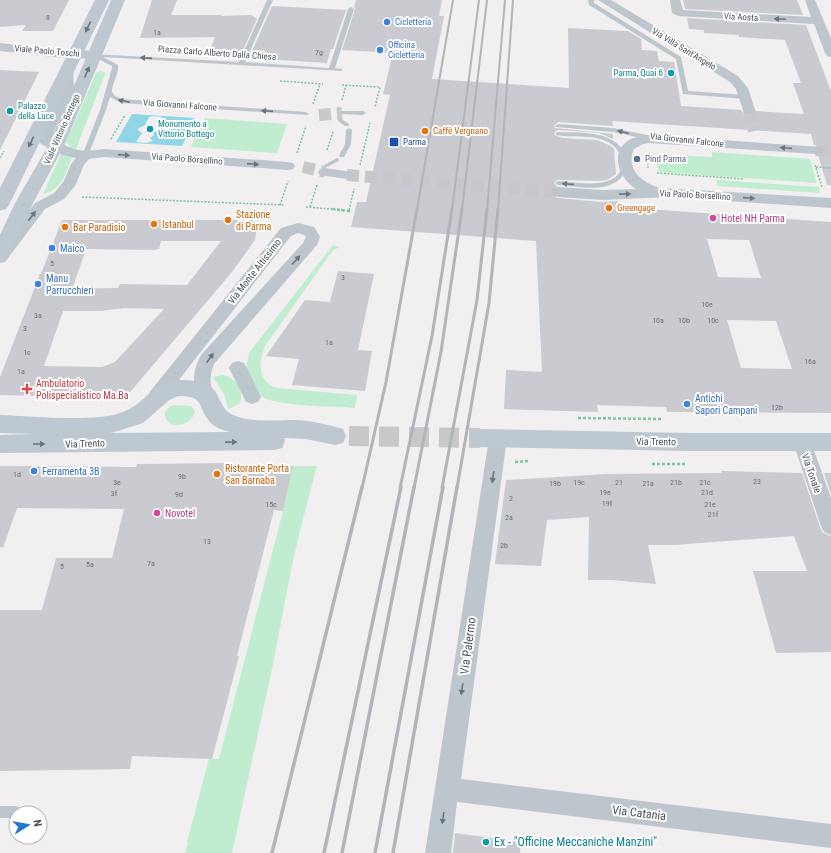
<svg xmlns="http://www.w3.org/2000/svg" width="831" height="853" viewBox="0 0 831 853" font-family="'Roboto Condensed',sans-serif">
<style>
.green{fill:#c0eccf}
.water{fill:#8fd7e6;fill-rule:evenodd}
.building{fill:#c9cbd1;fill-rule:evenodd}
.lines{fill:none;stroke-linecap:round;stroke-linejoin:round}
.street-tunnel{stroke:#c7c8ca;stroke-width:12;stroke-dasharray:12 6;stroke-linecap:butt}
.secondary-tunnel{stroke:#c7c8ca;stroke-width:20;stroke-dasharray:20 10;stroke-linecap:butt}
.path-far1{stroke:#7ac89f;stroke-width:1.5;stroke-dasharray:2 1.5;stroke-linecap:butt}
.path{stroke:#7ac89f;stroke-width:2.5;stroke-dasharray:3 2;stroke-linecap:butt}
.lane{fill:#bec6cd;fill-rule:evenodd}
.street{fill:#bec6cd;fill-rule:evenodd}
.secondary{fill:#bdc8d1;fill-rule:evenodd}
.rail-far2{stroke:#b1b4b8;stroke-width:2}
.rail-far1{stroke:#b1b4b8;stroke-width:3}
.rail{stroke:#b1b4b8;stroke-width:3.5}
.oneway{fill:#6b757d}
.oneway2{fill:#6b757e}
.shop-dot{fill:#3f7fe0;stroke:#fff;stroke-width:1.5}
.culture-dot{fill:#0f9aa8;stroke:#fff;stroke-width:1.5}
.food-dot{fill:#e8710a;stroke:#fff;stroke-width:1.5}
.transit-dot{fill:#1a4fb4;stroke:#fff;stroke-width:1.5}
.service-dot{fill:#5c6f8a;stroke:#fff;stroke-width:1.5}
.hotel-dot{fill:#d1479c;stroke:#fff;stroke-width:1.5}
.health-dot{fill:#e0444e;stroke:#fff;stroke-width:1.5}
.labels{text-anchor:middle;stroke-width:4;stroke-linejoin:round;paint-order:stroke}
.number-label{font-size:8px;fill:#687078}
.far-street-label{font-size:9px;fill:#48525b;stroke:#fff}
.far-shop-label{font-size:9px;fill:#366cbe;stroke:#fff;text-anchor:start}
.far-culture-label{font-size:9px;fill:#0d838f;stroke:#fff;text-anchor:start}
.far-food-label{font-size:9px;fill:#c56008;stroke:#fff;text-anchor:start}
.far-transit-label{font-size:9px;fill:#164399;stroke:#fff;text-anchor:start}
.far-service-label{font-size:9px;fill:#4e5e75;stroke:#fff;text-anchor:start}
.food-label{font-size:10px;fill:#c56008;stroke:#fff;text-anchor:start}
.hotel-label{font-size:10px;fill:#b23c85;stroke:#fff;text-anchor:start}
.shop-label{font-size:10px;fill:#366cbe;stroke:#fff;text-anchor:start}
.street-label{font-size:10px;fill:#48525b;stroke:#fff}
.health-label{font-size:10px;fill:#be3a42;stroke:#fff;text-anchor:start}
.near-street-label{font-size:12px;fill:#48525b;stroke:#fff}
.near-culture-label{font-size:12px;fill:#0d838f;stroke:#fff;text-anchor:start}
</style>
<rect width="100%" height="100%" fill="#f1efef"/>
<path class="green" d="M100 71 105 72V74L76 149 71 148 66 142 96 73Z
M205 118 287 124 277 153 191 147Z
M712 152 810 159 817 183 659 172 656 154 712 157Z
M61 154 72 157C66 173 62 190 43 194Z
M716 180 819 187 820 193 718 186Z
M333 245 340 247 333 250 265 346C258 362 258 383 277 388L357 395 355 408C336 406 272 407 260 395 254 388 250 376 246 368L249 353Z
M221 375C234 375 246 391 239 404L228 409 224 394 213 377Z
M174 405 191 406 195 411C193 422 181 427 171 424L166 419C163 412 167 407 174 405Z
M293 466H317L300 530 291 570 273 664 232 853H185L188 843 187 842 209 759H219L283 511Z"/>
<path class="water" d="M132 114 195 118 182 146 116 142ZM155 116 162 117 160 119 158 126 162 129 153 133 154 135 150 138 153 141 146 143 136 142 142 133 138 130 139 128 145 125 149 117Z"/>
<path class="building" d="M0 0H69L53 31H22L26 25 0 27Z
M152 0H177L171 15H221V16L251 15 257 19 240 57 208 56 215 37 140 38Z
M356 0H442L439 16H444L432 79 569 88 568 28 628 31 641 39 642 50 657 51 659 61 674 62 681 106 741 110 744 114H754L756 111 804 114 793 83H801L785 40 739 37V35L704 33V30L689 29 687 18 806 25 831 91V185H827L818 155 822 154 824 149 821 146 814 145 811 134 612 121 613 126 558 122 554 126 555 128 613 134V139L599 133 589 132 558 130 555 132 554 135 563 138 597 140 611 146 614 149 616 174 607 180 599 181 557 180 554 183 557 186 552 188 550 193 552 196 558 198 602 202 618 201V207L831 222V413L667 412 666 407 597 405 598 412 504 409 506 370 542 372 536 241 351 227 357 202H366L390 95 383 94 393 53 342 50 355 9 354 7ZM707 239 749 240 761 278 718 277ZM727 320 776 321 792 369 741 368Z
M683 0H797L803 15 685 9Z
M272 6 346 10 333 49H331L327 63 249 58Z
M0 70 39 72 0 150Z
M62 220H253L252 228H257L255 240 232 272 125 398 0 395V377L40 274H41ZM161 241H221L187 285 120 284 118 288 72 289 86 249 154 250 159 249ZM124 308 164 309 115 362 102 367 44 366 63 311H100Z
M338 271 374 274 358 350 372 351 365 391 292 385 299 359 266 356 305 300 330 302Z
M229 463V466H293L283 511 274 510 237 656H239L212 759 132 756 130 769 0 771V610H42L56 558H112L124 509 17 508 3 548 0 547V466L136 467 137 464Z
M721 471 802 473 820 527 823 533 831 536V652L776 653 753 571H807L794 536 674 545H648L656 584 612 580H588L589 517 547 520 541 566 495 564 506 480 607 474 722 473Z
M824 473H831V494Z
M455 833 521 842 520 853H453Z"/>
<g class="lines">
<path class="street-tunnel" d="M749 110 754 131
M319 115 342 113
M816 150 831 152
M303 167 325 172
M347 175 558 192"/>
<path class="secondary-tunnel" d="M349 436 480 438"/>
<path class="path-far1" d="M280 81 323 84
M342 85 380 87 375 107
M342 100 346 85
M313 104 320 84
M111 139 125 115
M327 150 333 132
M297 153 306 126
M647 156 648 168
M0 158 4 151
M360 165 370 123
M815 165 822 187
M816 167 831 168
M657 173 744 179
M82 197 284 205
M280 205 288 181
M306 207 343 210
M310 207 317 185
M349 210 354 189"/>
<path class="path" d="M332 209 349 211V209
M578 418 661 419
M515 462 528 461
M652 464H685"/>
<path class="lane" d="M267 0H273L245 62 329 68 348 9 351 7 354 9 335 68 342 69V71L103 57 118 65C119 75 112 82 112 92L115 96 122 99 306 112 309 114 308 115 121 103 110 97 106 110 88 156 87 157H83L82 156 100 110 112 68V66L92 56V54L239 62Z
M588 0H594V3L681 57 688 91 746 95 749 97 746 99 683 94 676 59 589 5Z
M342 111H363L366 113 363 115 340 114 339 113Z
M340 118 349 124V126H345L338 121V119Z
M558 124 613 128 656 137 659 139 656 141 613 132 556 127 555 126Z
M349 128 352 130 351 144 344 157H340L339 156 345 144 346 130Z
M558 132C585 133 615 130 628 158L627 159H623C621 157 620 154 618 151 605 131 575 139 556 135V133Z
M337 158 339 159V161L327 167 324 165Z
M623 164H625L628 166C617 196 584 187 558 185L555 183 558 181C573 182 609 189 619 173 620 171 621 167 623 164Z
M0 806H16L20 808 22 812 16 813V818H0Z"/>
<path class="street" d="M598 0H611L738 76 748 88 755 110 754 113H744L736 89 730 82Z
M670 0H680L683 10 811 17 805 0H815L831 38V57L827 56 825 53 814 24 678 16 672 13Z
M0 43 54 49 94 51 98 52 100 55 98 58 94 59 54 57 0 51Z
M67 65 71 66 73 69 74 88 54 131 53 139C74 150 79 153 103 149L288 162 293 163 295 166 293 169 288 170 103 157 89 159 84 165 75 186 64 199 45 209 5 262 0 263V247L35 203 54 193 64 181 71 164 76 158 63 155 41 144 39 141 40 131 62 88 61 69 63 66Z
M649 135 821 147 823 150 821 153 816 154 649 143 643 144 634 149C625 170 643 183 660 188L831 198V208L668 197 602 200 558 197 553 195 551 192 553 189 558 187 602 190 636 189C621 180 610 157 625 143 632 137 641 136 649 135Z
M325 168 352 172 354 175 352 178 347 179 320 175 318 172 320 169Z
M298 223 314 227 320 237 317 245 214 364C210 374 209 384 214 394L211 399 205 401 199 399C191 383 193 371 201 355L303 243 306 237 304 235 298 233 291 236 161 403 155 405 149 403 146 398 149 393 281 228Z
M238 361 244 363 247 368 261 397 258 402 252 404 246 402 229 368 232 363Z
M498 430 504 433 507 438 461 779 831 824V848L457 802 451 853H425L489 438 492 433Z
M802 434 808 437 811 442 831 498V535L824 532 821 526 793 442 796 437Z"/>
<path class="secondary" d="M95 0H109L9 205 6 209 0 211V188Z
M111 0H125L64 146 32 205 9 255 7 260 0 261V235L14 205 48 146Z
M178 380C190 380 207 381 215 391 221 400 222 410 233 415 252 423 277 420 298 420 313 421 329 425 343 429L346 436 343 443 335 445 306 439 284 438 285 441 282 448 274 450 0 453V435L36 434 0 433V415C30 416 97 423 123 412 146 403 149 385 178 380ZM178 396C206 396 196 406 210 422 215 428 223 430 230 432L111 433 143 423 168 401Z
M480 429 687 433H831V451H687L480 447 472 445 469 438 472 431Z"/>
<path class="rail-far2" d="M417 210 453 0
M452 210 479 0
M462 210 487 0
M487 210 505 0
M498 210 513 0"/>
<path class="rail-far1" d="M362 488 386 382 417 209
M400 488 432 336 452 209
M414 488 441 352 462 209
M442 488 477 300 487 209
M457 488 489 303 498 209"/>
<path class="rail" d="M272 853 362 487
M324 853 401 487
M342 853 414 487
M375 853 443 487
M393 853 457 487"/>
</g>
<defs><path id="oneway-solid" d="M-6-.8H1V-3.2L6.5 0L1 3.2V.8H-6Z"/></defs>
<g class="oneway">
<use href="#oneway-solid" transform="translate(780 19) rotate(-177)"/>
<use href="#oneway-solid" transform="translate(146 58) rotate(-176)"/>
<use href="#oneway-solid" transform="translate(124 101) rotate(-168)"/>
<use href="#oneway-solid" transform="translate(267 111) rotate(-176)"/>
<use href="#oneway-solid" transform="translate(623 132) rotate(-166)"/>
<use href="#oneway-solid" transform="translate(786 148) rotate(-176)"/>
<use href="#oneway-solid" transform="translate(124 155) rotate(4)"/>
<use href="#oneway-solid" transform="translate(253 164) rotate(4)"/>
<use href="#oneway-solid" transform="translate(568 184) rotate(-176)"/>
<use href="#oneway-solid" transform="translate(625 194) rotate(-1)"/>
<use href="#oneway-solid" transform="translate(749 198) rotate(4)"/>
<use href="#oneway-solid" transform="translate(32 216) rotate(-53)"/>
<use href="#oneway-solid" transform="translate(296 260) rotate(-48)"/>
<use href="#oneway-solid" transform="translate(210 358) rotate(-54)"/>
<use href="#oneway-solid" transform="translate(493 477) rotate(99)"/>
<use href="#oneway-solid" transform="translate(462 689) rotate(98)"/>
<use href="#oneway-solid" transform="translate(443 818) rotate(98)"/>
</g>
<g class="oneway2">
<use href="#oneway-solid" transform="translate(88 27) rotate(116)"/>
<use href="#oneway-solid" transform="translate(87 72) rotate(-67)"/>
<use href="#oneway-solid" transform="translate(31 142) rotate(116)"/>
<use href="#oneway-solid" transform="translate(231 442) rotate(-1)"/>
<use href="#oneway-solid" transform="translate(39 444)"/>
</g>
<g class="shop-dot">
<circle cx="387" cy="22" r="4"/>
<circle cx="380" cy="50" r="4"/>
<circle cx="52" cy="248" r="4"/>
<circle cx="38" cy="284" r="4"/>
<circle cx="687" cy="404" r="4"/>
<circle cx="34" cy="471" r="4"/>
</g>
<g class="culture-dot">
<circle cx="671" cy="73" r="4"/>
<circle cx="10" cy="111" r="4"/>
<circle cx="150" cy="129" r="4"/>
<circle cx="486" cy="842" r="4"/>
</g>
<g class="food-dot">
<circle cx="425" cy="131" r="4"/>
<circle cx="609" cy="208" r="4"/>
<circle cx="228" cy="220" r="4"/>
<circle cx="154" cy="224" r="4"/>
<circle cx="65" cy="227" r="4"/>
<circle cx="217" cy="474" r="4"/>
</g>
<rect class="transit-dot" x="389" y="137" width="10" height="10" rx="2"/>
<circle class="service-dot" cx="637" cy="159" r="4"/>
<g class="hotel-dot">
<circle cx="713" cy="218" r="4"/>
<circle cx="157" cy="513" r="4"/>
</g>
<path class="health-dot" d="M25 383h4v4h4v4h-4v4h-4v-4h-4v-4h4z"/>
<g class="labels">
<g class="number-label">
<text x="48" y="20">8</text>
<text x="157" y="35">1a</text>
<text x="319" y="55">7g</text>
<text x="52" y="266">5</text>
<text x="343" y="280">3</text>
<text x="707" y="307">10e</text>
<text x="38" y="318">3a</text>
<text x="658" y="323">10a</text>
<text x="684" y="323">10b</text>
<text x="713" y="323">10c</text>
<text x="25" y="331">3</text>
<text x="329" y="345">1a</text>
<text x="27" y="355">1c</text>
<text x="810" y="364">16a</text>
<text x="21" y="374">1a</text>
<text x="777" y="410">12b</text>
<text x="17" y="477">1d</text>
<text x="182" y="479">9b</text>
<text x="757" y="484">23</text>
<text x="117" y="485">3e</text>
<text x="579" y="485">19c</text>
<text x="619" y="485">21</text>
<text x="676" y="485">21b</text>
<text x="705" y="485">21c</text>
<text x="555" y="486">19b</text>
<text x="648" y="486">21a</text>
<text x="605" y="495">19e</text>
<text x="707" y="495">21d</text>
<text x="114" y="496">3f</text>
<text x="179" y="497">9d</text>
<text x="511" y="501">2</text>
<text x="607" y="506">19f</text>
<text x="271" y="507">15c</text>
<text x="710" y="507">21e</text>
<text x="713" y="517">21f</text>
<text x="509" y="520">2a</text>
<text x="207" y="544">13</text>
<text x="504" y="548">2b</text>
<text x="151" y="566">7a</text>
<text x="90" y="567">5a</text>
<text x="62" y="569">5</text>
</g>
<g class="far-street-label">
<text transform="translate(741 17) rotate(3)" y="3">Via Aosta</text>
<text transform="translate(684 49) rotate(31)" y="3">Via Villa Sant'Angelo</text>
<text transform="translate(47 51) rotate(5)" y="3">Viale Paolo Toschi</text>
<text transform="translate(217 53) rotate(4)" y="3">Piazza Carlo Alberto Dalla Chiesa</text>
<text transform="translate(180 105) rotate(4)" y="3">Via Giovanni Falcone</text>
<text transform="translate(62 129) rotate(-66)" y="3">Viale Vittorio Bottego</text>
<text transform="translate(687 140) rotate(6)" y="3">Via Giovanni Falcone</text>
<text transform="translate(187 159) rotate(4)" y="3">Via Paolo Borsellino</text>
<text transform="translate(695 195) rotate(3)" y="3">Via Paolo Borsellino</text>
</g>
<g class="far-shop-label">
<text x="395" y="25">Cicletteria</text>
<text x="388" y="48">Officina<tspan x="388" dy="10">Cicletteria</tspan></text>
</g>
<g class="far-culture-label">
<text x="663" y="76" text-anchor="end">Parma, Quai 6</text>
<text x="18" y="109">Palazzo<tspan x="18" dy="10">della Luce</tspan></text>
<text x="158" y="127">Monumento a<tspan x="158" dy="10">Vittorio Bottego</tspan></text>
</g>
<g class="far-food-label">
<text x="433" y="134">Caffè Vergnano</text>
<text x="617" y="211">Greengage</text>
</g>
<g class="far-transit-label">
<text x="403" y="145">Parma</text>
</g>
<g class="far-service-label">
<text x="645" y="162">Pind Parma</text>
</g>
<g class="food-label">
<text x="236" y="218">Stazione<tspan x="236" dy="12">di Parma</tspan></text>
<text x="162" y="228">Istanbul</text>
<text x="73" y="231">Bar Paradisio</text>
<text x="225" y="472">Ristorante Porta<tspan x="225" dy="12">San Barnaba</tspan></text>
</g>
<g class="hotel-label">
<text x="721" y="222">Hotel NH Parma</text>
<text x="165" y="517">Novotel</text>
</g>
<g class="shop-label">
<text x="60" y="252">Maico</text>
<text x="46" y="282">Manu<tspan x="46" dy="12">Parrucchieri</tspan></text>
<text x="695" y="402">Antichi<tspan x="695" dy="12">Sapori Campani</tspan></text>
<text x="42" y="475">Ferramenta 3B</text>
</g>
<g class="street-label">
<text transform="translate(254 271) rotate(-52)" y="4">Via Monte Altissimo</text>
<text transform="translate(656 441) rotate(1)" y="4">Via Trento</text>
<text transform="translate(85 443) rotate(-2)" y="4">Via Trento</text>
<text transform="translate(812 473) rotate(71)" y="4">Via Tonale</text>
</g>
<g class="health-label">
<text x="36" y="387">Ambulatorio<tspan x="36" dy="12">Polispecialistico Ma.Ba</tspan></text>
</g>
<g class="near-street-label">
<text transform="translate(468 646) rotate(-82)" y="4">Via Palermo</text>
<text transform="translate(639 813) rotate(7)" y="4">Via Catania</text>
</g>
<g class="near-culture-label">
<text x="494" y="846">Ex - "Officine Meccaniche Manzini"</text>
</g>
</g>
<g transform="translate(28 825) rotate(79)"><circle r="19" fill="#ffffff" stroke="#b6babd"/>
<path d="M0-3L7 15L0 10L-7 15Z" fill="#2478d5"/>
<text y="-6" font-size="11" font-weight="bold" text-anchor="middle" fill="#48525b">N</text>
</g>
</svg>
